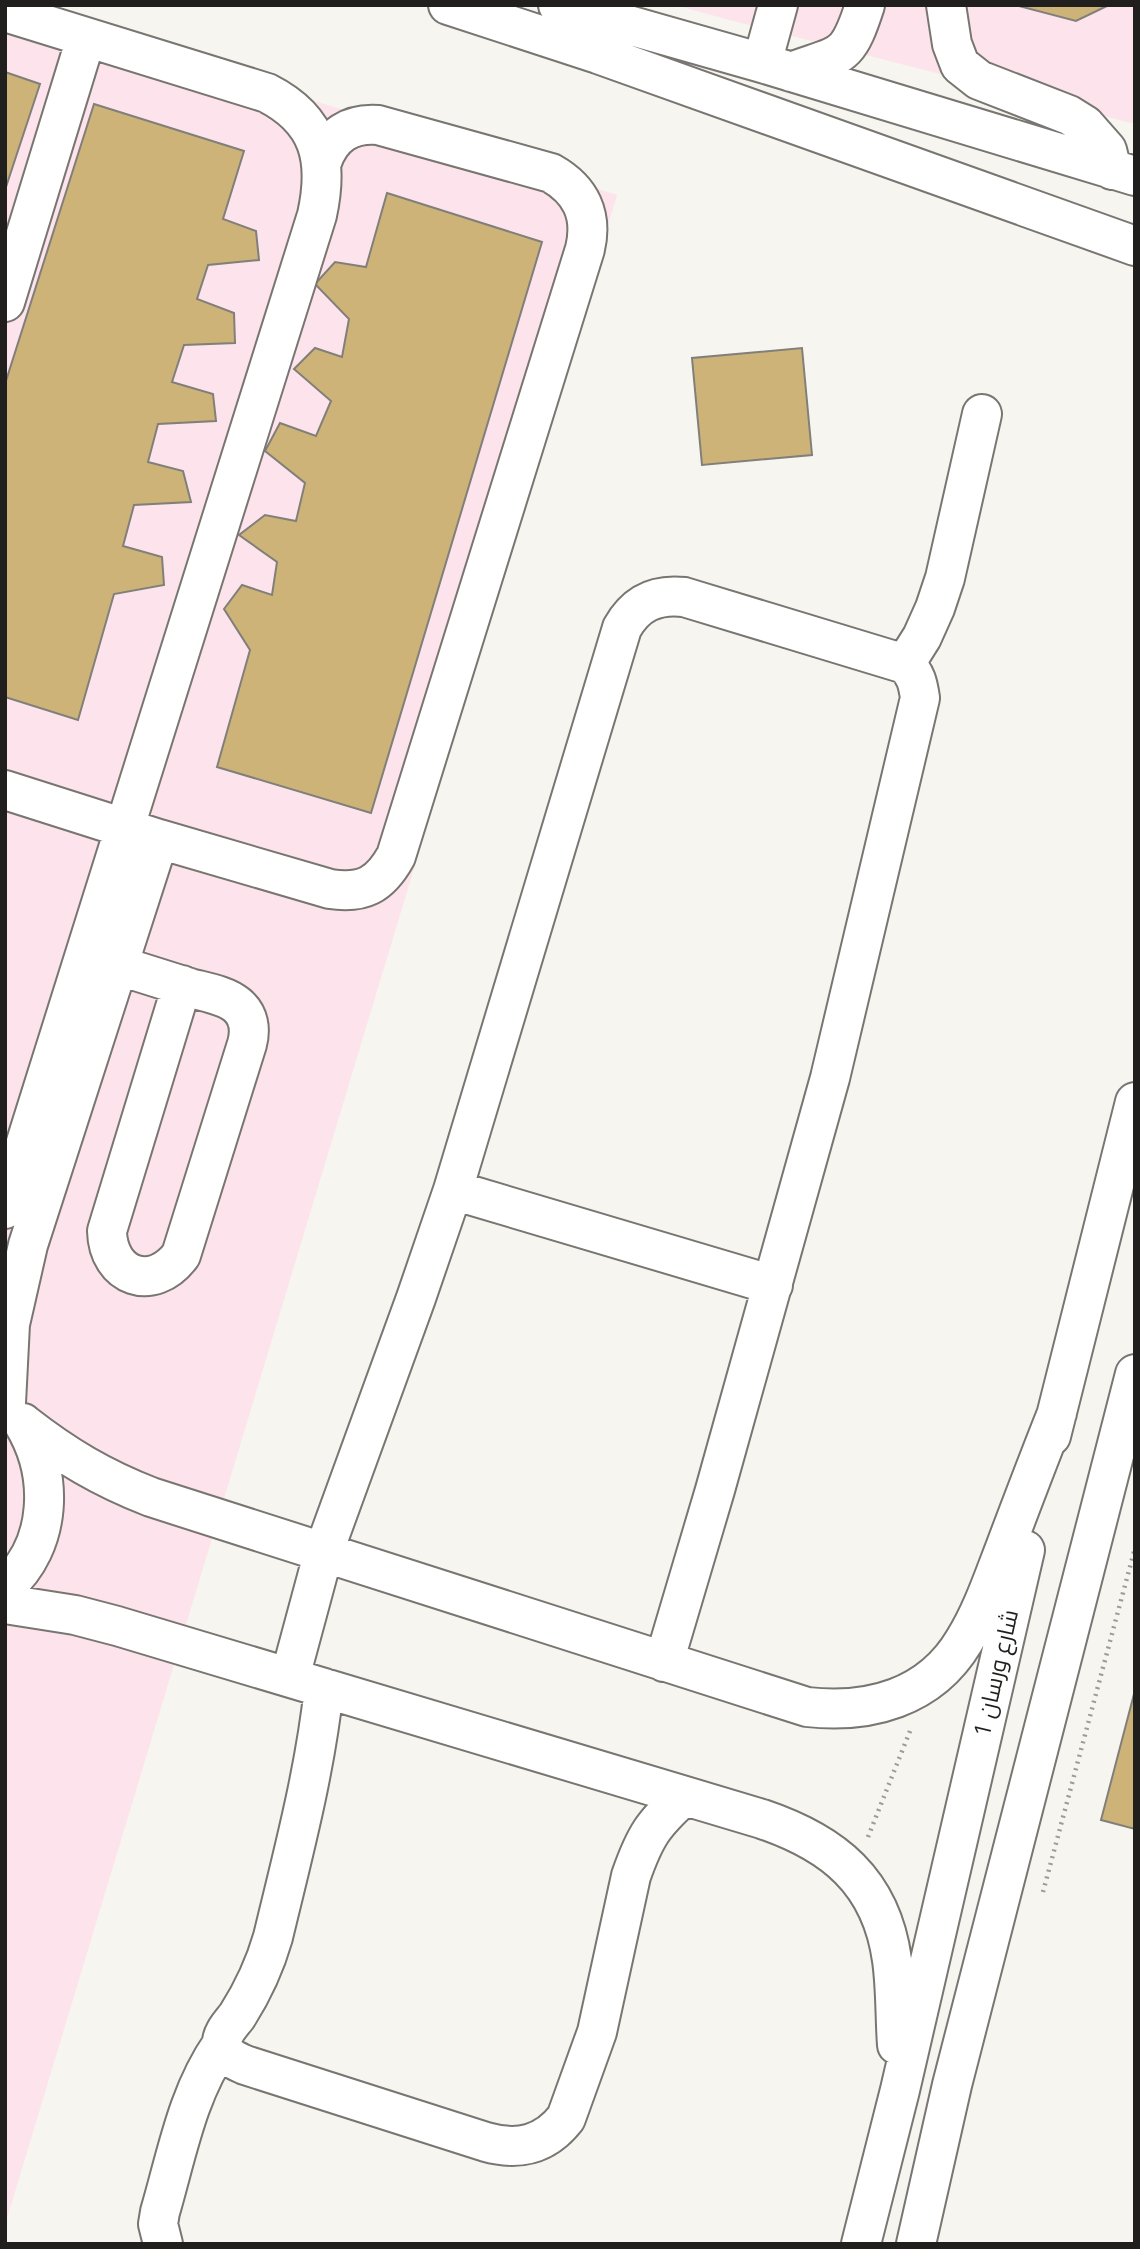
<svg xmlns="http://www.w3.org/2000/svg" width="1140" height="2249" viewBox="0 0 1140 2249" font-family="'Open Sans',Cairo,sans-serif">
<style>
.commercial{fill:#fde3eb}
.building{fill:#ceb378;stroke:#817f7a;stroke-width:2}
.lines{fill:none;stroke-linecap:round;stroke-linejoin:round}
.minor-casing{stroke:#797672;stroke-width:42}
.path{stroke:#9c9b96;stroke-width:4.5;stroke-dasharray:2 5;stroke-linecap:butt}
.minor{stroke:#fff;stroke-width:38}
.labels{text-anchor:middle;stroke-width:6;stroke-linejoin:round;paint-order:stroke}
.street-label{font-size:23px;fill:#201f1d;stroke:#fff}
</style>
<rect width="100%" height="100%" fill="#f7f5ef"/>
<path class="commercial" d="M5 5 617 195 5 2225Z
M675 5H1135V124L726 19Z"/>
<path class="building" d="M1015 5H1109L1076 21Z
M5 72 40 84 5 190Z
M94 104 244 151 223 219 256 231 259 260 208 265 197 299 234 313 235 343 184 345 172 382 213 394 216 421 158 424 148 462 183 471 191 502 134 505 123 546 162 557 164 585 114 594 78 720 5 697V384Z
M387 193 542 242 371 813 217 767 250 650 224 609 242 585 272 595 277 562 239 535 265 515 296 521 305 483 265 451 280 423 316 436 331 401 294 369 315 348 342 357 349 319 315 284 335 262 366 267Z
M802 348 812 455 702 465 692 358Z
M1134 1694H1135V1829L1101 1820Z"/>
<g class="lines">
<g class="minor-casing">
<path id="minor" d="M448 5 598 54 1135 246
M558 5 762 63 1135 176
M946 5 952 44 960 65 979 80 1069 115 1085 125 1107 150 1112 170
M5 12 267 93C320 120 329 160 317 215L5 1209
M762 63 778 5
M791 72C842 53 847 61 865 5
M5 302 86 38
M905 664 922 637 935 608 945 578 982 414
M5 790 159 839 330 889C363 894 380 885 396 856L585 249C593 215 581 190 551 173L378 125C350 123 331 135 322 162
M85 955C120 966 155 977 190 988 205 992 225 995 237 1005 249 1015 251 1029 247 1044L181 1255C153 1293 108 1277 107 1231L182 985
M453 1190 773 1285
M6 1403 10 1324 28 1245 159 839
M24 1424C65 1456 102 1478 151 1497L807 1707C869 1714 930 1698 964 1641 982 1612 993 1579 1005 1548 1022 1503 1039 1458 1057 1413
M1051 1436 1135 1102
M5 1587C53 1545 54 1474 23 1423
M5 1604 75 1615 117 1626 762 1819C833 1843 881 1881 892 1960 896 1988 895 2017 897 2045
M290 1677 324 1551 416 1298 453 1190 622 628C636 603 656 594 684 597L905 664C916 674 918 684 920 698L830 1078 715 1490 664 1662
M324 1688C315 1772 293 1854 273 1937 265 1965 253 1991 237 2016 231 2024 221 2034 222 2044 224 2056 236 2061 245 2065L486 2142C518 2151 545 2145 566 2118L597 2032 631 1876C645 1836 653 1824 684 1796
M163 2244 158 2224 160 2212C177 2154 187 2094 222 2044
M861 2244 900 2090 1025 1550
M916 2244 952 2085 1135 1374"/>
</g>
<path class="path" d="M868 1837 910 1731
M1043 1892 1135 1548"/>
<use href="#minor" class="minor"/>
</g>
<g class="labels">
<g class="street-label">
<text transform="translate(996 1673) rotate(-77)" y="8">شارع ورسان 1</text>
</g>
</g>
<rect width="1140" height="2249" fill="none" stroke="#201f1d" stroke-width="14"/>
</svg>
